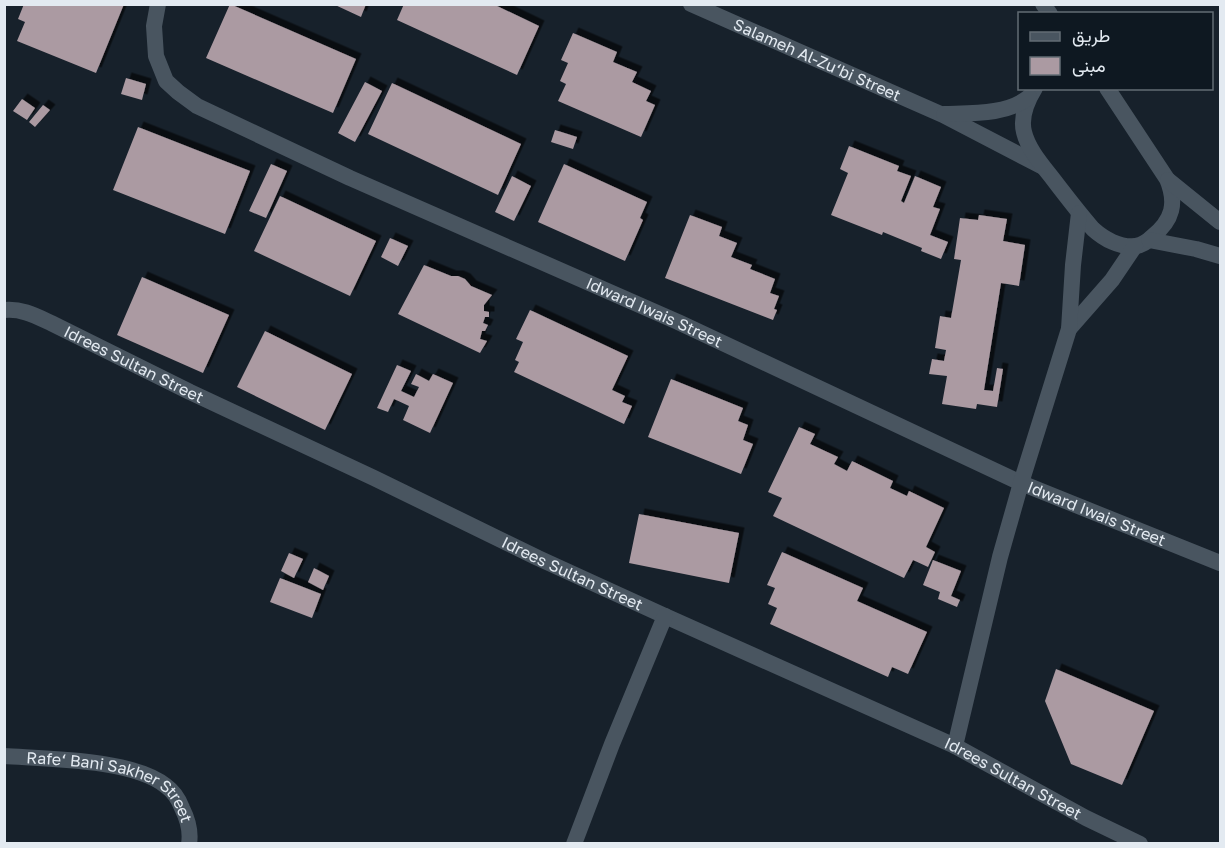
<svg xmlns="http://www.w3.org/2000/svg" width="1225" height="848" viewBox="0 0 1225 848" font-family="'Golos Text',Vazirmatn,sans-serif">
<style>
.building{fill:#ab9aa2;filter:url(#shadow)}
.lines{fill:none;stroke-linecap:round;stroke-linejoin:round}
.minor{stroke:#495560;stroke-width:16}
.labels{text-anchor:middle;stroke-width:6;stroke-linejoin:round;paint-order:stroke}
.street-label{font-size:16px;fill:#e3eaf1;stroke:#0e1821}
</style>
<defs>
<filter id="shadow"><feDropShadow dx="5.5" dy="-5.5" stdDeviation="0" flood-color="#0009"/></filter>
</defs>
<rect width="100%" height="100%" fill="#17212b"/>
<path class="building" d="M24 4H124L96 73 17 41 25 22 18 19Z
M230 4 356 59 333 113 206 58Z
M333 4H366L361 17Z
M404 4H493L539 26 517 75 397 20Z
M573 33 617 52 613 62 637 72 632 82 651 91 646 101 655 105 641 137 558 101 566 84 560 81 568 63 561 60Z
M126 78 146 84 142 100 121 94Z
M365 82 382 91 355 142 338 133Z
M392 83 521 144 498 195 368 134Z
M22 99 35 108 27 120 13 111Z
M43 105 50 110 35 127 29 122Z
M138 127 250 171 225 234 113 190Z
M555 130 577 137 573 149 551 142Z
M849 146 899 166 897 171 911 176 901 201 904 203 915 176 941 187 933 207 940 209 930 235 948 242 941 259 921 251 922 248 883 232 882 235 831 215 848 173 840 169Z
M271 164 287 171 266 218 249 211Z
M564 164 647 202 640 218 643 220 625 261 538 222Z
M512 176 531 186 514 221 495 212Z
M280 196 376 241 350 296 254 251Z
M690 215 722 227 719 236 737 243 731 257 752 265 750 269 775 279 770 293 779 296 774 309 777 310 773 320 665 278Z
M979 215 1007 219 1003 241 1025 245 1019 286 1001 283 984 390 993 391 997 368 1003 369 997 407 977 404 976 409 942 404 947 376 929 374 932 359 944 361 946 350 935 348 940 316 951 318 961 260 954 259 960 218 978 220Z
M390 238 408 246 398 266 381 257Z
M424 265 451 276H458L465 279 471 286 492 295 484 305V311L489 312V317H485L483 323 488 325 485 331H482L480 339 487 341 480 353 398 314Z
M142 277 229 315 203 373 117 335Z
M530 310 628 356 612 390 625 396 622 402 632 406 624 424 514 372 519 362 515 360 523 342 516 339Z
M265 331 352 374 325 430 237 387Z
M397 365 411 371 401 391 414 397 419 387 411 384 416 374 429 381 433 374 453 383 430 433 403 420 409 406 394 399 388 412 377 408Z
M671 379 743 408 738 421 748 425 743 440 753 444 741 474 648 437Z
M799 427 815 434 810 444 838 457 834 464 847 471 852 461 893 481 890 488 907 496 909 491 944 508 926 547 935 552 928 567 913 560 904 578 773 516 782 498 768 492Z
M639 514 739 533 729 583 629 563Z
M782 552 863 588 857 601 927 632 908 674 892 667 888 677 770 624 777 608 768 604 775 588 767 585Z
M289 553 303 559 294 578 281 571Z
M933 560 961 571 951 596 960 600 957 607 938 599 940 592 923 585Z
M314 568 329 576 323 590 308 582Z
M280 578 321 594 312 618 270 602Z
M1056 669 1154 711 1122 785 1071 764 1045 701Z"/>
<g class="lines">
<g class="minor">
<path id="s1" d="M158 4 154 26 156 56 166 81 178 92 197 106 350 178 678 322 1021 483 1220 563"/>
<path id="s2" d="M691 4 943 115 1041 166"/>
<path d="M1043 4 1050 14"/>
<path d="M1035 88C1027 101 1020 116 1024 132 1028 149 1042 165 1053 179 1066 196 1079 213 1093 229 1104 239 1120 248 1136 246 1142 245 1148 241 1152 237 1173 220 1177 203 1167 179L1107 88"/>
<path d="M944 114C971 113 1007 115 1029 97"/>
<path d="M1168 180 1220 222"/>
<path d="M1149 240 1196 249 1220 256"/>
<path id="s3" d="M4 310C21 308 36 316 51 323L190 392 374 478 538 558 665 616 955 746 1086 818 1140 844"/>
<path d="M1069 329 1112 280 1135 246"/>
<path d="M955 746 1000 557 1021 483 1069 329 1073 265 1079 213"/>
<path id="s4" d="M4 756C47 759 133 759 166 786 173 791 179 800 182 808 187 818 191 832 189 844"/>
<path d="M574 844 612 744 665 616"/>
</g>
</g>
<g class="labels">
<g class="street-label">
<text dy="6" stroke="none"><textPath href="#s2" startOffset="138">Salameh Al-Zu‘bi Street</textPath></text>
<text dy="6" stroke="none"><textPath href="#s1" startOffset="621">Idward Iwais Street</textPath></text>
<text dy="6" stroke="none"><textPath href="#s3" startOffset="142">Idrees Sultan Street</textPath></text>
<text dy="6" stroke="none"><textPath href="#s1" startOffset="1107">Idward Iwais Street</textPath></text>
<text dy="6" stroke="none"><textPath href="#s3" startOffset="628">Idrees Sultan Street</textPath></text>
<text dy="6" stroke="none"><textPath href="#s3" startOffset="1114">Idrees Sultan Street</textPath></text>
<text dy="6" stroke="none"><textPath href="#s4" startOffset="116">Rafe‘ Bani Sakher Street</textPath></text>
</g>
</g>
<rect width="1225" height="848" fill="none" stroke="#e3eaf1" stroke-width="12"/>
<rect x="1018" y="12" width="195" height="78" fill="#0e1821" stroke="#636c74" stroke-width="1.5"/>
<rect x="1030" y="32" width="30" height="9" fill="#495560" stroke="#636c74" stroke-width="1.5"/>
<text x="1072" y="42" font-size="18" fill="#e3eaf1">طريق</text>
<rect x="1030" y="57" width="30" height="18" fill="#ab9aa2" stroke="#636c74" stroke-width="1.5"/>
<text x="1072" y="72" font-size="18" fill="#e3eaf1">مبنى</text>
</svg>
